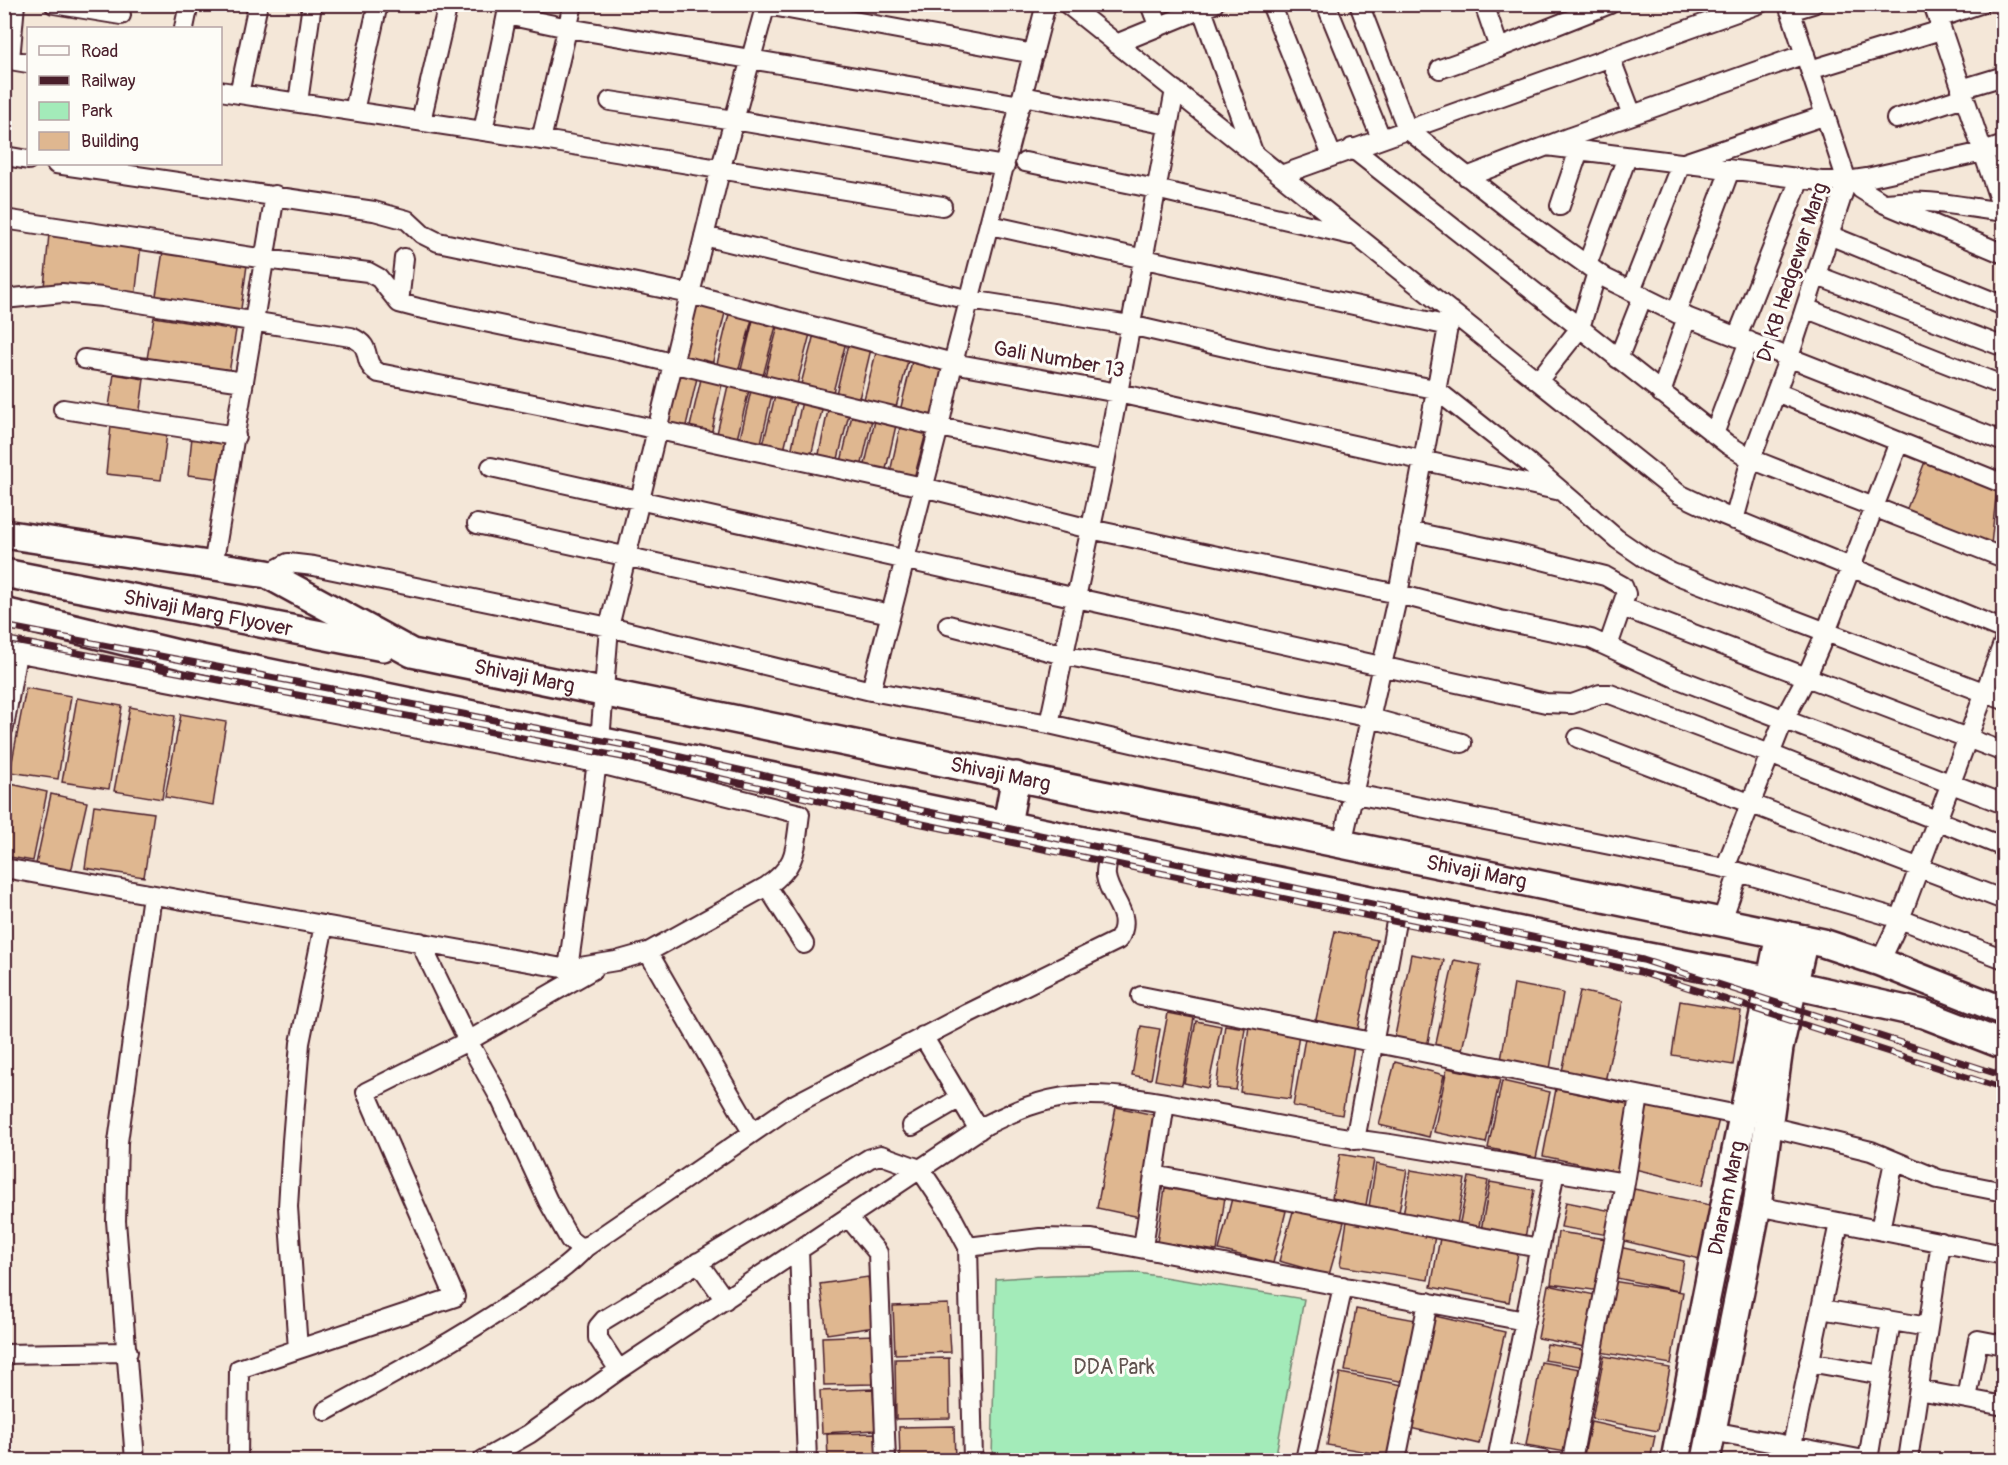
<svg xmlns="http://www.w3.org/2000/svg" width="2008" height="1465" viewBox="0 0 2008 1465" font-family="Pangolin,sans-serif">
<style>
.green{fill:#a3ebb9;stroke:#768572;stroke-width:1.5}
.building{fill:#dfb790;stroke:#4a1f2b;stroke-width:1.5}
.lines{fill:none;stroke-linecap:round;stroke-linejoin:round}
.street-casing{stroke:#4a1f2b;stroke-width:22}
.secondary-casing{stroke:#4a1f2b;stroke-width:32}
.street{stroke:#fdfcf7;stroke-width:18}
.secondary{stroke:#fdfcf7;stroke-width:27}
.rail-casing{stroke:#4a1f2b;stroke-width:7}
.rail{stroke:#fdfcf7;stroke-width:4.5;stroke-dasharray:14;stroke-linecap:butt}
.labels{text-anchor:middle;stroke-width:6;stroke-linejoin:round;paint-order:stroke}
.street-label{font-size:21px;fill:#4a1f2b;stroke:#fdfcf7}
.park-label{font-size:21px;fill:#60524e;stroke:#fdfcf7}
</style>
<rect width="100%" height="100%" fill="#f4e7d8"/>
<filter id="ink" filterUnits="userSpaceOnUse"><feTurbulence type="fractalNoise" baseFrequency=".0167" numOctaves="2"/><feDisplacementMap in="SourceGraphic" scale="12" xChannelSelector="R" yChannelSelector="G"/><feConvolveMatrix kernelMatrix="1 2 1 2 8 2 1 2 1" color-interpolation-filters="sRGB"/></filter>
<g filter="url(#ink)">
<path class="green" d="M1138 1273 1304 1299 1275 1460H992L996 1279 1052 1275Z"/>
<path class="building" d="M49 234 141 244 135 298 44 287Z
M163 251 247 265 240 316 155 302Z
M692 304 725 313 712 365 678 357Z
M729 314 752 319 738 373 716 368Z
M154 317 236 330 229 373 147 359Z
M753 320 776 326 762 380 740 374Z
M778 326 810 334 796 388 764 380Z
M814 334 846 342 832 396 800 388Z
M848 344 871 349 858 403 835 398Z
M877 349 909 357 895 411 863 403Z
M913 357 946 365 932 419 900 411Z
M676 373 697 378 685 430 664 425Z
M114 374 144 379 139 417 108 413Z
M701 379 722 384 711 435 689 431Z
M729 381 750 386 736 443 716 438Z
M752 386 773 390 760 447 739 443Z
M776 392 797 397 783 454 762 449Z
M802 401 823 406 811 456 791 452Z
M829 405 850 410 837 463 818 459Z
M853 411 873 415 861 468 841 462Z
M876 416 897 421 884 478 863 473Z
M901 423 927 429 913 482 889 477Z
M111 426 167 433 161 480 106 474Z
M192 437 226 440 222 479 188 475Z
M1926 459 1997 487 1991 545 1906 511Z
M26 688 71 696 58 779 10 772Z
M77 698 122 706 109 789 62 782Z
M130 707 175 716 162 799 114 791Z
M181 714 226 722 213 805 165 797Z
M11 784 47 792 33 861 4 856V818Z
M51 794 87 802 71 872 36 864Z
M94 805 154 813 144 877 85 868Z
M1335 931 1377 940 1357 1034 1315 1024Z
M1411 954 1444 960 1427 1047 1394 1041Z
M1454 960 1481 965 1461 1054 1435 1048Z
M1514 984 1563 993 1549 1075 1500 1066Z
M1580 991 1623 1001 1604 1086 1561 1076Z
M1680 1001 1741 1011 1733 1065 1672 1055Z
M1168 1013 1194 1018 1182 1085 1155 1080Z
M1196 1021 1221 1026 1208 1088 1184 1083Z
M1225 1025 1245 1028 1236 1090 1216 1088Z
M1141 1026 1160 1029 1151 1079 1132 1075Z
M1249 1026 1299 1033 1290 1099 1240 1092Z
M1305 1038 1354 1046 1342 1115 1293 1106Z
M1395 1062 1444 1075 1429 1137 1379 1125Z
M1447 1068 1500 1079 1486 1143 1434 1132Z
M1502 1081 1550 1092 1536 1158 1488 1148Z
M1556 1089 1632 1105 1618 1172 1543 1156Z
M1645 1102 1719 1119 1703 1185 1630 1168Z
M1116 1107 1160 1116 1140 1217 1097 1208Z
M1340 1154 1374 1160 1366 1205 1332 1198Z
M1376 1164 1407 1170 1399 1212 1369 1207Z
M1411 1170 1465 1179 1457 1224 1403 1215Z
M1469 1177 1488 1181 1478 1231 1459 1227Z
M1490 1182 1534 1190 1525 1238 1481 1230Z
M1165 1188 1225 1197 1217 1251 1157 1242Z
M1634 1189 1710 1205 1700 1259 1620 1240Z
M1232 1198 1286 1211 1273 1263 1219 1250Z
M1566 1202 1612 1211 1608 1235 1561 1227Z
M1294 1208 1344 1222 1329 1275 1279 1261Z
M1347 1221 1435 1235 1428 1280 1340 1266Z
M1558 1232 1607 1239 1600 1291 1551 1284Z
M1440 1238 1518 1253 1509 1302 1431 1287Z
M1619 1247 1684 1261 1678 1291 1612 1277Z
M868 1277 875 1327 827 1334 820 1284Z
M1612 1281 1683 1292 1671 1364 1600 1352Z
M1548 1285 1595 1295 1585 1347 1538 1338Z
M948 1304 951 1352 895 1354 893 1306Z
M1356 1309 1416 1320 1405 1382 1345 1371Z
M1435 1316 1505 1332 1479 1444 1410 1428Z
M873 1335 874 1384 824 1385 822 1337Z
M1547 1344 1589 1351 1586 1367 1544 1360Z
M1604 1356 1670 1368 1658 1431 1592 1419Z
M949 1358 950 1418 896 1419 895 1359Z
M1541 1362 1586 1370 1571 1453 1526 1445Z
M1340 1373 1403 1385 1390 1456 1327 1445Z
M873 1389 875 1430 822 1433 820 1391Z
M1591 1422 1655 1436 1650 1460H1609L1584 1455Z
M954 1426 955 1460H900L899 1427Z
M878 1433 879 1460H828L827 1434Z
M1322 1454 1363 1460H1321Z"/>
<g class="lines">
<g class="street-casing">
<path id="street" d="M54 4 121 15
M761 4 1034 54
M1067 4 1679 494 1721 514 2004 630
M1150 4 1158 25
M1200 4 1253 152
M1271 4 1332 156
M1326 4 1381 138
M1359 4 1407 129 1514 213 1605 278 1676 313 2004 442
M1484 4 1499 48 1610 4
M1933 4 2004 214
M1790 11 1813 4
M507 15 568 28 1021 105
M1938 18 1980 4
M184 28 189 4
M1116 44 1214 4
M1610 57 1632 115
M4 59 28 63
M10 60 15 4
M1440 69 1499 48
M1810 70 1941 30
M1961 89 2004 76
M220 91 555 142 942 206
M239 94 258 4
M1023 96 1168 125
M610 101 734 120 1005 166
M298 102 312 4
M354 111 378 4
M1896 119 1964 97
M421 121 448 4
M483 131 509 4
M541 140 573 4
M1547 146 1821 181H1847L1867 178 1983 152 2004 145
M1352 148 1727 444 1751 459 2004 558
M11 157 28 160
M1025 162 1156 189 1351 235
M56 164 374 211 407 220 422 234 438 242 690 294 953 363 1118 393 1561 491
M1281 175 1759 4
M1467 177 1570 137 1805 54
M1854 180 1861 189 1885 204 2004 254
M1886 203C1931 198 1961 207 2004 212
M1560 206 1579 150
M4 219 265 259 368 272 379 278 399 303 418 308 618 350 939 427 1105 462
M990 225 1449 326
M1829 235 2004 306
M704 236 970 300 1130 325 1264 356 1435 389 1530 464 1617 539 1649 561 1672 573 2004 700
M1587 265 1627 157
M1815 275 2004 347
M1631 291 1681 164 1826 115
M4 299 62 293 102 297 351 337C376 347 359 362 379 373L603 418 923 487 1090 529 1398 594 1500 620 1591 639 1676 678 2004 804
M399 303 404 258
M1805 308 2004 386
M1676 313 1730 170
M1737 337 1800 179
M84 359 244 382
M1618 359 1643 296
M1538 381 1580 328 1597 272
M1776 392 2004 484
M1661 393 1687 317
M63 409 236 436
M1714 434 1749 341
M491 467 1546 703 1572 704 1600 694H1610L1770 754 2004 847
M1734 520 1751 459 1789 357 1847 181 1788 4
M477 524 890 614
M1409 531 1514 553 1605 576 1623 586 1626 594 1608 646
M213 566 275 195
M267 574 288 563 314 566 609 627 871 691 1049 724 1355 794 1725 868 1900 919 2004 959
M1622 607 2004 752
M948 625 1064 655 1371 718 1462 743
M4 650 596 763 800 814C795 849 798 865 767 886L648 952 616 961 568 969 4 868
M871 691 939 427 953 363 1046 4
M1049 724 1105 462 1175 90
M4 727 17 653
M1578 738 2004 900
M1342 844 1398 594 1451 311
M1725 868 1784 719 1806 678 1826 632 1899 442
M767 886 804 944
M1721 923 1739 872
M420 942 468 1041 501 1100 548 1201 570 1240 578 1246 586 1247
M648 952 752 1132
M1880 962 1900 919 2004 641
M568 969 600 741 609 627 720 171 766 4
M1141 996 1743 1116
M923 1036 979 1130
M912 1126 960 1098
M1768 1126 1871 1151 1938 1179 2004 1192
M1355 1140 1399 906
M1154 1175 1539 1248
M1757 1206 2004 1255
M848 1217 878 1253 886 1460
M1880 1230 1894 1161
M968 1247 1040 1238 1092 1239 1525 1321
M1143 1247 1165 1103
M799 1250 807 1460
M698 1262 725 1300
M1821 1309 1928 1327
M298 1349 288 1207 292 1141 300 1043 324 925
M4 1354 128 1352
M1809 1362 1882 1375
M619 1370 598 1338V1327L604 1320 870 1158 881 1155 920 1169 951 1215 968 1247 973 1460
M1919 1390 2004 1406
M1967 1399 1978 1340 2004 1345
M326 1411C388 1377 450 1344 509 1305 536 1288 564 1271 586 1247L793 1105 969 1013 1118 940C1135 915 1109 899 1106 876 1105 867 1110 855 1111 847
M1712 1431 1864 1460
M1792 1446 1839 1223
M1499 1452 1543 1460
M135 1460 116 1221 118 1142 152 895
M238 1460 239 1369 455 1297 366 1092 468 1041 594 969
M483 1460 529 1434 619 1370 986 1125C1014 1111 1041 1099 1073 1096 1111 1092 1162 1102 1200 1110 1263 1122 1326 1136 1390 1144L1625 1183
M1305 1460 1343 1286
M1396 1460 1428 1302
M1497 1460 1555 1171
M1572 1460 1625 1183 1639 1096
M1868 1460 1891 1321
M1908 1460 1941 1242"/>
</g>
<g class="secondary-casing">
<g id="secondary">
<path id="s1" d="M4 534 267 574 412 653 1823 943 1880 962 2004 1011"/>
<path id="s2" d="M4 573 383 647"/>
<path d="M4 612 182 655 1622 952 1794 985 1924 1014 2004 1045"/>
<path d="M1007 824 1016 776"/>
<path id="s3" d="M1675 1460 1705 1303 1780 935"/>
<path d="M1706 1460 1757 1206 1779 1048 1804 939"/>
</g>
</g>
<use href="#street" class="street"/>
<use href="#secondary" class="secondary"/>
<g class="rail-casing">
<path id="rail" d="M4 626 645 749 900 806 1643 960 2004 1076
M4 639 643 761 898 819 1640 972 2004 1089"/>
</g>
<use href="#rail" class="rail"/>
</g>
</g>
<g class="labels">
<g class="street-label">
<text transform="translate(1792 272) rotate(-72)" y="7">Dr KB Hedgewar Marg</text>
<text transform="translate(1059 359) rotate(10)" y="7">Gali Number 13</text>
<text dy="7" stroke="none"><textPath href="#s2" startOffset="208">Shivaji Marg Flyover</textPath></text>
<text dy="7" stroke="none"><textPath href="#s1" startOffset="546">Shivaji Marg</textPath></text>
<text dy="7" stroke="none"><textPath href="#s1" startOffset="1032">Shivaji Marg</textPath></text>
<text dy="7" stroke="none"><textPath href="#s1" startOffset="1518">Shivaji Marg</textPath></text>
<text dy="7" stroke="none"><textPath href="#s3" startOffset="267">Dharam Marg</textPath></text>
</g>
<g class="park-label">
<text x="1114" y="1374">DDA Park</text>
</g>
</g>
<rect width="2008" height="1465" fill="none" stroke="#fdfcf7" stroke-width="24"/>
<rect x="12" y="12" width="1984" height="1441" fill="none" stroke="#4a1f2b" stroke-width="2" filter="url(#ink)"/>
<rect x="27" y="27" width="195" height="138" fill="#fdfcf7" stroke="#b5a4a5" stroke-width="1.5"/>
<rect x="39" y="46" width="30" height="9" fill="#fdfcf7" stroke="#b5a4a5" stroke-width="1.5"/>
<text x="81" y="57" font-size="18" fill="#4a1f2b">Road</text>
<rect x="39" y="76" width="30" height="9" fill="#4a1f2b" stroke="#b5a4a5" stroke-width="1.5"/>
<text x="81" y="87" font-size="18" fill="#4a1f2b">Railway</text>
<rect x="39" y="102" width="30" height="18" fill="#a3ebb9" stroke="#b5a4a5" stroke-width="1.5"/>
<text x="81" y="117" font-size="18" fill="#4a1f2b">Park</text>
<rect x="39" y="132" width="30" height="18" fill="#dfb790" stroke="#b5a4a5" stroke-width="1.5"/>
<text x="81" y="147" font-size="18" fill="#4a1f2b">Building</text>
</svg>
